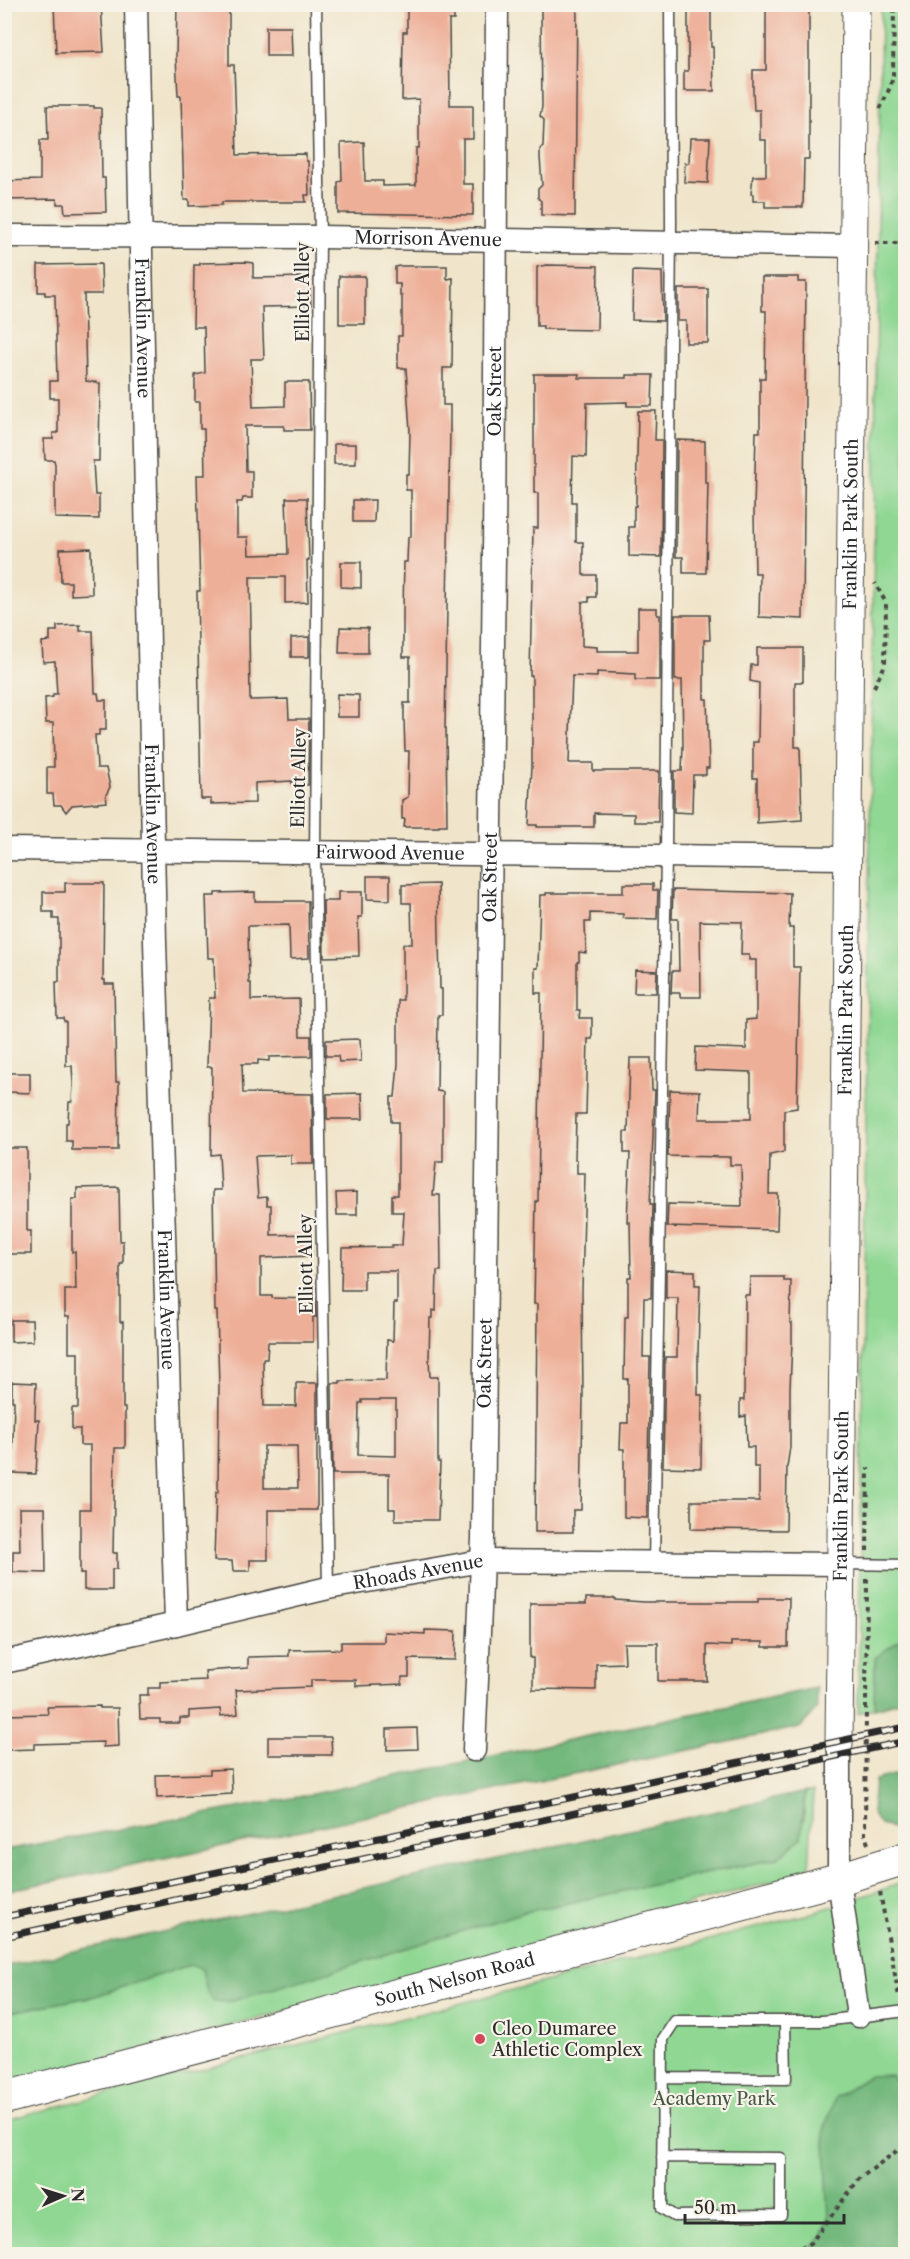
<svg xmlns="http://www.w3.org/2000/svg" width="910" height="2259" viewBox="0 0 910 2259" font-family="'Libre Caslon Text',serif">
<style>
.green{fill:#8fd793;stroke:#5d815f;stroke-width:1.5}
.forest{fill:#73b87d;stroke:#4f7254;stroke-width:1.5}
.building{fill:#eeaf98;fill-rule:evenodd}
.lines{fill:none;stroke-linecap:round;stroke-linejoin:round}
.service-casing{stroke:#494743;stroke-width:13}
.minor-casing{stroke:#494743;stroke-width:25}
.tertiary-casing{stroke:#494743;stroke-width:29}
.secondary-casing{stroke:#494743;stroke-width:34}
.path{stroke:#494743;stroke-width:4;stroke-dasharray:4.5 4.5;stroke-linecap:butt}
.service{stroke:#fff;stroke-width:10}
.minor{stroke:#fff;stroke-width:22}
.tertiary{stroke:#fff;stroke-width:27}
.secondary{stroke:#fff;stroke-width:32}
.rail-casing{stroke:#2b2b2b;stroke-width:7}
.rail{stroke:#f7f3e8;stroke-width:4.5;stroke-dasharray:14;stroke-linecap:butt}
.poi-dot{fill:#d1495b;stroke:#f7f3e8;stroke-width:2}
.labels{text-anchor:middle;stroke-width:4.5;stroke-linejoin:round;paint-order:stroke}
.street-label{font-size:18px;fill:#2b2b2b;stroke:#f7f3e8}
.poi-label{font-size:18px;fill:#2b2b2b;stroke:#f7f3e8;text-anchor:start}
.park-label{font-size:18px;fill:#445645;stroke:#f7f3e8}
</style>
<rect width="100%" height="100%" fill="#f7f3e8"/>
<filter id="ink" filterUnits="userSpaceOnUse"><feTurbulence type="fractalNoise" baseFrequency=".0167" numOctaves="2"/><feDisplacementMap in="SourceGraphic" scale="12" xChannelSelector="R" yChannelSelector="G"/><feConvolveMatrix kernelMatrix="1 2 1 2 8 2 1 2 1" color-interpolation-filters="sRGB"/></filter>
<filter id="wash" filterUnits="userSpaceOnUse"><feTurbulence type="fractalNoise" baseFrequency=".008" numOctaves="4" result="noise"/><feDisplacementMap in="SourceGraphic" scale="24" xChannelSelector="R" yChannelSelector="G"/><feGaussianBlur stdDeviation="1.35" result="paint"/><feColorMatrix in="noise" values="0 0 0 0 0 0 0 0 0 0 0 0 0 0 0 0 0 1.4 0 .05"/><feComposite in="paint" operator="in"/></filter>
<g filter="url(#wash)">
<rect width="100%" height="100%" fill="#f0e5ca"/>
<path class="green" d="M905 4 906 1699 858 1713 881 5Z
M805 1792H813L809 1872 5 2086V2013L95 1996 189 1965 202 1968 207 1991 525 1912 778 1858 804 1820Z
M905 1882V2254H5V2120L809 1914Z"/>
<path class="forest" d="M905 1636V1699L874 1708 875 1658Z
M816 1688 817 1709 801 1727 5 1891V1850L298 1797Z
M905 1772 906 1831H905L880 1825 872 1813 875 1780Z
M805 1792 801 1838 778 1858 525 1912 233 2001 214 2002 207 1992 202 1969 189 1965 95 1996 5 2013V1966Z
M892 2075 905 2094V2254H804L822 2237 829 2217 824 2130 835 2098 869 2076Z"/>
<g id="blocks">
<path class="building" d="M54 4H101L104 52 56 53Z
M177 4H229V65H234L237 155 306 154V161H308L309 195H305L306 202H222V205L189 206V200H184L181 96H178L176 56Z
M407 4H454V20H449L450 105H473V139H463V184H473V215L338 213V182L342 181 341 143 364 142 365 181H383V186L416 185V148H419V99L402 100 403 32H407Z
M548 4H577L575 216 541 215V201L538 198V189L542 185 540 157V149L543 146 544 120 540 116 542 107 541 11Z
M766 4H809V159H804L803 207H765V201H753V194H751L753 176H766V140H760V110H754L753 91V70H766Z
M688 7 711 8V47H713L714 91H684V71H688Z
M266 27H291L292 56H266Z
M47 106H94V108H101L102 178H105L106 212 65 213 64 204H57V199L4 200V181L40 180V140H48Z
M690 138H710L708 183 684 182 685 163H689Z
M245 262 253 263V278L309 277 311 306 262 307 264 359H251L253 407 285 406V382H309L310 430H284V426H245L246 471H252V498H243L242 502H237V537H248L249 555 288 554 286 498H307L309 560H307L308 602 285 603V577H250L251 628H249L250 700 288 699 289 719H309L308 785H292V781L255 783V803L211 804V799H201L197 591H200L197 475H205L204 429H200V402H195V375L205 373 204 327H193L194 265H200V263Z
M101 264 102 294H84L86 381 100 383 99 461H93L95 495H99V519L55 518V464L54 460H45L44 439H53V433H58V398H50V381H57L55 295H45V292H38V265Z
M546 265 598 266 597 330 543 329V326H537V267Z
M400 266H447V279L453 278 452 368H443V405H450V429L445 728H446L447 825H439V827H404L405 819H402V800L408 797 409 751H405L404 720V703H410V657H403V611L404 562H407L408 537H411V490H406V474H409L410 432 406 368H398V336H402V296H400V284H395V267Z
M633 271 662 272 663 321 632 320Z
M339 276H365V324H339Z
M762 277H798V282H806L803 619 759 617 760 573H755L754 510 756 432H760V378H765L766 311H762Z
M678 289H708V343H686V321H678Z
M534 374H579L578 378H627V375H653L652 406H627V402L587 403 586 457 573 456 572 502H576V542H583V575H596V597H589V602H582V646L597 647V651H638V608H657V615H660V680H635V674L597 672V677L572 676 569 763H593V771H659L658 822H634V814L594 813V827H537V825H529L532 765V676H530L533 528H538V493H534Z
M638 411H656L655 440H662L661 557 629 556V527H634V506H636Z
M677 440 705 441V483H708L706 573H683V557H676Z
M334 444H356V464H334Z
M353 500H375L374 522H353Z
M91 548 92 594 71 595V582H61L60 549Z
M341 562H361V588L341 587Z
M675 615H709L710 640H704V699H707L709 768H706V775H693L692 813 674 812V771H682L683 746 682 680H675Z
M80 625V631H93L95 693H98L99 700H106V730H99V735H95L97 768H106L110 787 106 795 107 802 72 805 66 812 61 805H54L53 794H47V767H54L53 723H46L45 698 53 697V694H57L55 661 43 662 42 642 50 641V631H57V626Z
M340 627 368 628V653H339Z
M309 637V657H291V638Z
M757 648H803V682H795V747H800L802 820 757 823V778H753V742H758L759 683 750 681 751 665H757Z
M337 694 359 695V717H337Z
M367 876H390V900L367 899Z
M65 883H104L103 980H105V984H114L116 1082H119L118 1150H72V1141H66V1123H68L69 1102H72L73 1083 72 1066H66V1021H64L63 1018H57L56 982H59V919H53V912H43V892H65Z
M438 884 440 989H442V1015H438L437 1091 443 1092V1162H436L433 1195H440L441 1271H437L436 1311 432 1310V1318H430L429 1358 430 1377H438V1462H440L438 1520H395V1509H389V1474H333L332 1383H340V1381L386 1380 387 1340 393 1341 394 1303H397V1271H364V1290H341L342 1248 392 1247V1245H402L404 1212H392V1195H398V1122H391V1097H395L398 1064V1000H403V944H412L411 903H402V885ZM362 1400H396V1456L358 1455 359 1403H362Z
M623 884H653V890H658L657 919 623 918V914L590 913V922H585L586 953 579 952V962H577V1010H580L579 1018H592V1039H588L586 1114H576L575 1160H577V1173H585L582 1290 583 1398 581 1510H573V1532H535L537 1304H534L536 1201H538L541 993H535V968H538L540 895H546V893H623Z
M673 890 790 893 789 928H793V967H800L797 1108 784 1110V1152L770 1155 769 1194H778L777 1230 667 1227 668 1204 742 1206 741 1165H730V1157L668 1156 670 1090 700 1091 699 1119H751V1072L695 1070 696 1047 746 1049V1020L756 1019V960H749V955H741L742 922 700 921 701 997H680V993H671L672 971H679L678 919H672Z
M255 892V901H308L309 958 290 959 289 925 248 926 249 983H251V1000L299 999 300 1036H311V1056L269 1057V1061L258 1060V1064H242L243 1093 312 1094 313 1164H291V1155L255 1156 258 1198 267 1197V1205H271V1235L311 1234 312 1256 261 1258V1296H272V1298L315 1299 316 1317H313V1342H268L267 1359H263L264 1406H296V1383H317V1510H268V1560H250V1571H233L232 1561H214L216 1492H218L219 1386 217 1311H215L213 1190H221L219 1154 211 1155 212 1067H207L209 998H215L214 958H208L206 896H215V893ZM264 1446H297L298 1488H264Z
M338 892H362V917H358L359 956 324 957 323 901H338Z
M635 970 657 971 656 993H634Z
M360 1039 361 1061 339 1062 338 1056H326V1040Z
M630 1058H651L652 1090H655L650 1204H653L651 1298H644L643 1357H650L647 1518 624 1517V1449H620L621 1423H628V1379H624L625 1317H628V1277H631L630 1222H627L630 1153H624V1132H628Z
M9 1073H30V1093L9 1092Z
M362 1093 363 1119H327V1094Z
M7 1148H27V1231H31V1254H7V1211H5Z
M119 1187 120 1241H123V1264H120V1322H123V1408H125V1448H115L113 1553H117V1569H112V1590H84V1574H80V1509H90V1445H80V1429H72V1408H78V1353H69V1316H65V1290H76L75 1252H72V1199H77V1188Z
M357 1192V1215H337L336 1193Z
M666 1270 695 1271V1285H700L698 1352V1395H702L701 1468 663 1467 665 1357H677V1352L678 1298H666Z
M750 1277H784V1281H791L790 1323H792V1342L790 1388V1447L787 1467 786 1530 691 1529V1501H759V1467H754V1447H747L746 1416 740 1417V1400H744L745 1295H749Z
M11 1320H32L33 1341 11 1342Z
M12 1382 36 1383 35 1420H39L36 1474 12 1473 14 1401H12Z
M19 1508H45L46 1573 13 1572V1551H20Z
M586 1598H615V1600L644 1602H758V1598H789L788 1647H763V1642H731V1646L707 1645V1681H658V1643H624L625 1663 596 1664V1690L533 1689V1658H530V1604H586Z
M425 1630 456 1631 455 1660 409 1659V1677H402V1684L356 1686V1680H311V1687L236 1690 238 1714 221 1716 220 1709 189 1711V1718H180V1723H160V1719H140L139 1695H148V1688H160V1682L206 1680 205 1671 248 1668V1657L289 1656V1650L341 1649V1642H384V1632L425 1634Z
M100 1706V1708H118L119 1746 103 1747V1742L34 1744V1749L6 1750 5 1715 48 1714 47 1707Z
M417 1728 418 1749 387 1750V1729Z
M268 1737H331L332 1755H268Z
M231 1769 232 1794 157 1798 156 1775 210 1774V1770Z"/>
</g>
</g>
<g filter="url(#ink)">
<use href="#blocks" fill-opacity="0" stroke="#494743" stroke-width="1.5"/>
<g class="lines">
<g class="service-casing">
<path id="service" d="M316 4 320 237 315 853 328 1588
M654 1563 666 856 671 224 670 4
M841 1564 906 1565
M663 2078 786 2079 785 2021
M662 2157 781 2158V2215L674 2216 662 2208 663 2039 675 2021H823L906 2011"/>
</g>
<g class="minor-casing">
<g id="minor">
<path id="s1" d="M136 4 155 942 176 1624"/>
<path id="s2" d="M4 236 320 237 854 246"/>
<path id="s3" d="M4 849 848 858"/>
<path id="s4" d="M4 1662 176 1624 328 1588 481 1561 841 1564"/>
<path d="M839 1744V1879L858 2016"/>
<path id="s5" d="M474 1750 483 1538 494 557 497 4"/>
</g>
</g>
<g class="tertiary-casing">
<g id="tertiary">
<path id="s6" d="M839 1744 856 4"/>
</g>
</g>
<g class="secondary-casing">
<g id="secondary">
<path id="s7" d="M4 2098 839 1879 906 1858"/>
</g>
</g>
<path class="path" d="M880 109 891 85 893 75 894 4
M875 243H906
M874 687 885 665 886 603 875 583
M867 1551 868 1468
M867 1579 865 1835 868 1844
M880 1892 899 1997
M783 2254 810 2244 859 2179 906 2144"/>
<use href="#service" class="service"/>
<use href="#minor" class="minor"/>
<use href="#tertiary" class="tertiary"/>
<use href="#secondary" class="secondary"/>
<g class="rail-casing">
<path id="rail" d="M4 1917 906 1727
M4 1937 906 1741"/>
</g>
<use href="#rail" class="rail"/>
</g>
</g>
<circle class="poi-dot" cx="480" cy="2039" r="6"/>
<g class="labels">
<g class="street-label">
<text dy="6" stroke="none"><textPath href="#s2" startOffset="424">Morrison Avenue</textPath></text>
<text transform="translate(303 292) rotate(-90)" y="6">Elliott Alley</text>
<text dy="6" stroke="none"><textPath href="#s1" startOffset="324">Franklin Avenue</textPath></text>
<text dy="6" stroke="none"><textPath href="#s5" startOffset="1359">Oak Street</textPath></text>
<text dy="6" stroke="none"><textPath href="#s6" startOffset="1220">Franklin Park South</textPath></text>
<text transform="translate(299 778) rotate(-89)" y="6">Elliott Alley</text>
<text dy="6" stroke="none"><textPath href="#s1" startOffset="810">Franklin Avenue</textPath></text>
<text dy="6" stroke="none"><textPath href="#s3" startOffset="386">Fairwood Avenue</textPath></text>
<text dy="6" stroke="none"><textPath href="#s5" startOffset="873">Oak Street</textPath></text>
<text dy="6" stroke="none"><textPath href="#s6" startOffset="734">Franklin Park South</textPath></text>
<text transform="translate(306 1264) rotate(-91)" y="6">Elliott Alley</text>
<text dy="6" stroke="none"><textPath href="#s1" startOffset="1296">Franklin Avenue</textPath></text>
<text dy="6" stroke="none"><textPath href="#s5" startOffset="387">Oak Street</textPath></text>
<text dy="6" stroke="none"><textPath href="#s6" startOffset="248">Franklin Park South</textPath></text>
<text dy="6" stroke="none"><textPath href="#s4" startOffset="424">Rhoads Avenue</textPath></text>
<text dy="6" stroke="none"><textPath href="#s7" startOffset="466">South Nelson Road</textPath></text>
</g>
<g class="poi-label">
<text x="492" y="2035">Cleo Dumaree<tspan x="492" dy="21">Athletic Complex</tspan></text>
</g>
<g class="park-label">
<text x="714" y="2105">Academy Park</text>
</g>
</g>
<rect width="910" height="2259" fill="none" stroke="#f7f3e8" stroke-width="24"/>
<g transform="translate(63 2196) rotate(87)" stroke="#f7f3e8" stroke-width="4.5" paint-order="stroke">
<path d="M0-4.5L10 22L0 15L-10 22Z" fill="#2b2b2b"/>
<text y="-9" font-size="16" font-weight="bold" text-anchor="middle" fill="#2b2b2b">N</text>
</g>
<path d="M685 2214v9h159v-9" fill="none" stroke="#2b2b2b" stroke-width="3"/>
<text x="694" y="2214" font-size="18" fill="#2b2b2b" stroke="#f7f3e8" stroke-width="4.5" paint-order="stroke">50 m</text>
</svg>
